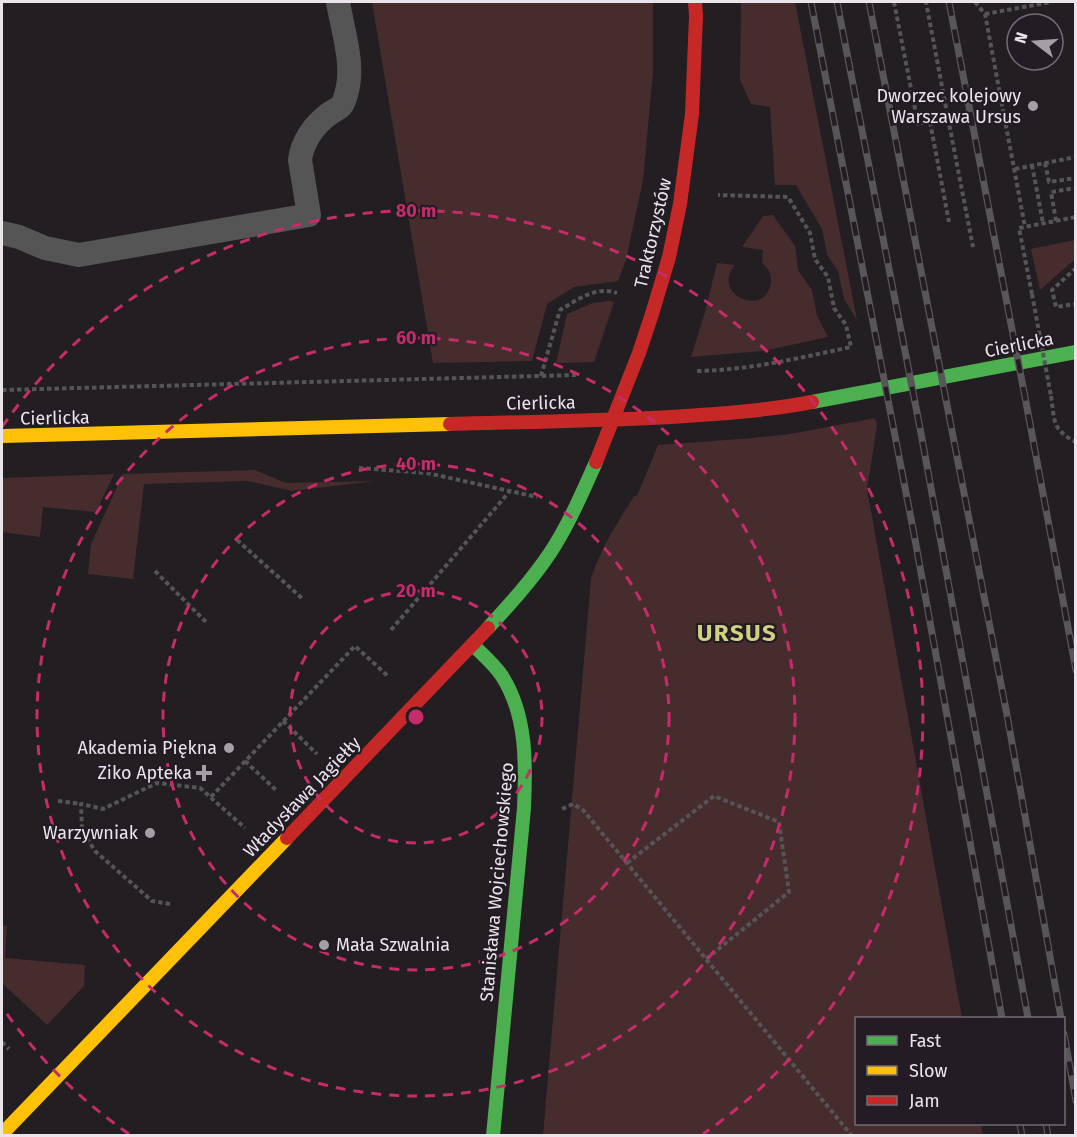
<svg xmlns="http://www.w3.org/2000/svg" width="1077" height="1137" viewBox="0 0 1077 1137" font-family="'Fira Sans',sans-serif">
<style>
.green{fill:#472c2d}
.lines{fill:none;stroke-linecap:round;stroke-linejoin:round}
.path{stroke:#555456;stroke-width:4;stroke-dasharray:4.5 3;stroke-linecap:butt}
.lane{stroke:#555556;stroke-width:24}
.fast{stroke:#4caf50;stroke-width:14}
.slow{stroke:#ffc107;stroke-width:14}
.jam{stroke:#c62828;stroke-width:14}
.rail-casing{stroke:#585659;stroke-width:7}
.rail{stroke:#231c24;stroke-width:4.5;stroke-dasharray:14;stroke-linecap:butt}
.path-bridge{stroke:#555456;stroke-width:4;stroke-dasharray:4.5 3;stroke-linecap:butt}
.jam-bridge{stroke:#c62828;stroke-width:14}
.ring{fill:none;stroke:#c62c69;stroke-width:3;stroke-dasharray:10 8}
.poi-dot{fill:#a39fa5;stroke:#231c24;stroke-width:2}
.labels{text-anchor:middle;stroke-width:4.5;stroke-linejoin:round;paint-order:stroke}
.poi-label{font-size:18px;fill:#e9e5eb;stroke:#231c24;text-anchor:end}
.street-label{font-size:18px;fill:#e9e5eb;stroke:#231c24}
.district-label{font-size:24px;font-weight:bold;letter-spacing:1.5px;fill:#d0d082;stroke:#231c24}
.centre{fill:#c62c69;stroke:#231c24;stroke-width:3}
.ring-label{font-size:18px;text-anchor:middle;font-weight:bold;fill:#c62c69;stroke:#231c24;stroke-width:4.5;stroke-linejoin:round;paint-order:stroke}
</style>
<rect width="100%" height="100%" fill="#221e22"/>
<path class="green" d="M372 2H653V72L643 180 626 260 618 281 574 287 547 304 532 361 433 363Z
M741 2H795L857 320 844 299 838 271 827 255 822 229 796 185H775L770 107 751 104 740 80Z
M773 215 795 246 798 270 812 290 817 316 828 337 763 351 691 357 705 312 717 263 735 265C710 294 765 319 771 283 772 274 768 268 762 263L763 250 742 247 763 216Z
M1075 240V257L1074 260 1040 290 1031 249Z
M610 301 614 302 594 362 556 363 567 314 593 303Z
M875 418 877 425 867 489 962 1018H856V1124H981L983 1135H543L591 579C600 549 618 522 634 496H637L658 445 753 438 790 434Z
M255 470 286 483 375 481 292 491 248 481 144 484 133 579 88 574 91 544 123 474Z
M114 474 96 512 43 507 40 537 2 532V478Z
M2 926H7L5 958 85 965 84 986 47 1025 2 983Z"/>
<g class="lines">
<path class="path" d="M894 2 918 124 948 118 926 2
M975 2 985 14 1025 227
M985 14 1051 2
M948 118 973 247
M930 122 949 222
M1045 163 1049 182 1076 178
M1032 165 1043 223
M1015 169 1076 157
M1056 221 1051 192 1076 188
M1076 268 1052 290 1056 307 1076 304
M1032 294 1019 228 1076 217
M697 371C750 370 799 358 851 347L846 325 834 308 828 277 815 259 810 233 788 197 718 195
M541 376 560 310C579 299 595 286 617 293
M2 390 576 375
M1051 396C1055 421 1051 429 1076 442
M359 468 427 473 537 497
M237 540 304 600
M155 571 206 622
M391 630 510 491
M283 721 317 754
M245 761 277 791
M211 797 355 646 389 677
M58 801 81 804
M562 809 573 804 583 810 852 1136
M627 863 714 796 779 822 789 892 706 959
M170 904 152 901 95 851 82 830 81 804 103 809 157 783 200 788 245 828
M2 1042 9 1049"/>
<path class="lane" d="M2 233 19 237 45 248 79 255 309 215 300 160C302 142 314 125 329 114 333 111 338 109 341 106 343 104 344 101 345 98 356 67 343 33 338 2"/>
<path class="fast" d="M812 402 1076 352
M488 628C510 604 532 580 550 553 569 524 582 493 596 462
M473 645C483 655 494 664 502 676 527 715 526 764 524 808L493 1136"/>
<path class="slow" d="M2 436 450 424
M2 1134 287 838"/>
<path class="jam" d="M652 314 669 257 680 204 692 114 696 16 695 2
M450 424C523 422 597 421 671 417 718 414 765 411 812 402
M287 838 488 628"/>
<g class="rail-casing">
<path id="rail" d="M811 2 914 534 1002 1018
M837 2 920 428 1028 1018
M869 2 1007 715 1061 1018
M949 2 1025 397 1076 670
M1064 1034 1076 1101
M1020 1124 1022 1136
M1046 1124 1048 1136"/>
</g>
<use href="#rail" class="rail"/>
<path class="path-bridge" d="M1032 294 1051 396"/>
<path class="jam-bridge" d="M596 462 639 353 652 314"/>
</g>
<g class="ring">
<circle cx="416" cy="717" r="126"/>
<circle cx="416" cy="717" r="253"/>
<circle cx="416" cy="717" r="379"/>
<path d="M129 1134A506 506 0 0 1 2 1007M2 427A506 506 0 1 1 703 1134"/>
</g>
<g class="poi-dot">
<circle cx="1033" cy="106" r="6"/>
<circle cx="229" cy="748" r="6"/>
<path d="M201 764h6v6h6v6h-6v6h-6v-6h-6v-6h6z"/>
<circle cx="150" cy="833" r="6"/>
<circle cx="324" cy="945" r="6"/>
</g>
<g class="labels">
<g class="poi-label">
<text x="1021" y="102">Dworzec kolejowy<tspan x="1021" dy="21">Warszawa Ursus</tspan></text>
<text x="217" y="754">Akademia Piękna</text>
<text x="192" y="779">Ziko Apteka</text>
<text x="138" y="839">Warzywniak</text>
<text x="336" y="951" text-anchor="start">Mała Szwalnia</text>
</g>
<g class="street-label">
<text transform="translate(653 233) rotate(-77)" y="6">Traktorzystów</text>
<text transform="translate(1019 345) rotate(-11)" y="6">Cierlicka</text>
<text transform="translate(541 403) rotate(-1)" y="6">Cierlicka</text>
<text transform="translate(55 418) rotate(-1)" y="6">Cierlicka</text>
<text transform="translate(302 797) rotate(-46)" y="6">Władysława Jagiełły</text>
<text transform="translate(497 882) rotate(-85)" y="6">Stanisława Wojciechowskiego</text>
</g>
<g class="district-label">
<text x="737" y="641">URSUS</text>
</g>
</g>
<circle cx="416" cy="717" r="9" class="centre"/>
<g class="ring-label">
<text x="416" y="217">80 m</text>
<text x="416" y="344">60 m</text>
<text x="416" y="470">40 m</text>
<text x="416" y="597">20 m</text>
</g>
<rect width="1077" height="1137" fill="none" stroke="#e9e5eb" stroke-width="6"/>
<rect x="855" y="1017" width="210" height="108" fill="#231c24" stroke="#726c74" stroke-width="1.5"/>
<rect x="867" y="1036" width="30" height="9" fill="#4caf50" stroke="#726c74" stroke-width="1.5"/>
<text x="909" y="1047" font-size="18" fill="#e9e5eb">Fast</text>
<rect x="867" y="1066" width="30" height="9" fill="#ffc107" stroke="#726c74" stroke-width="1.5"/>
<text x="909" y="1077" font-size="18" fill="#e9e5eb">Slow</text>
<rect x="867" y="1096" width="30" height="9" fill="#c62828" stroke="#726c74" stroke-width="1.5"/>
<text x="909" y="1107" font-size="18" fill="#e9e5eb">Jam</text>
<g transform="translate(1035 42) rotate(287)"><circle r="28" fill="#231c24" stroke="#726c74" stroke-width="1.5"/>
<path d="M0-4.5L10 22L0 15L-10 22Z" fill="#a39fa5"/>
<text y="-9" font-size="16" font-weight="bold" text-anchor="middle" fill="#e9e5eb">N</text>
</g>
</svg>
